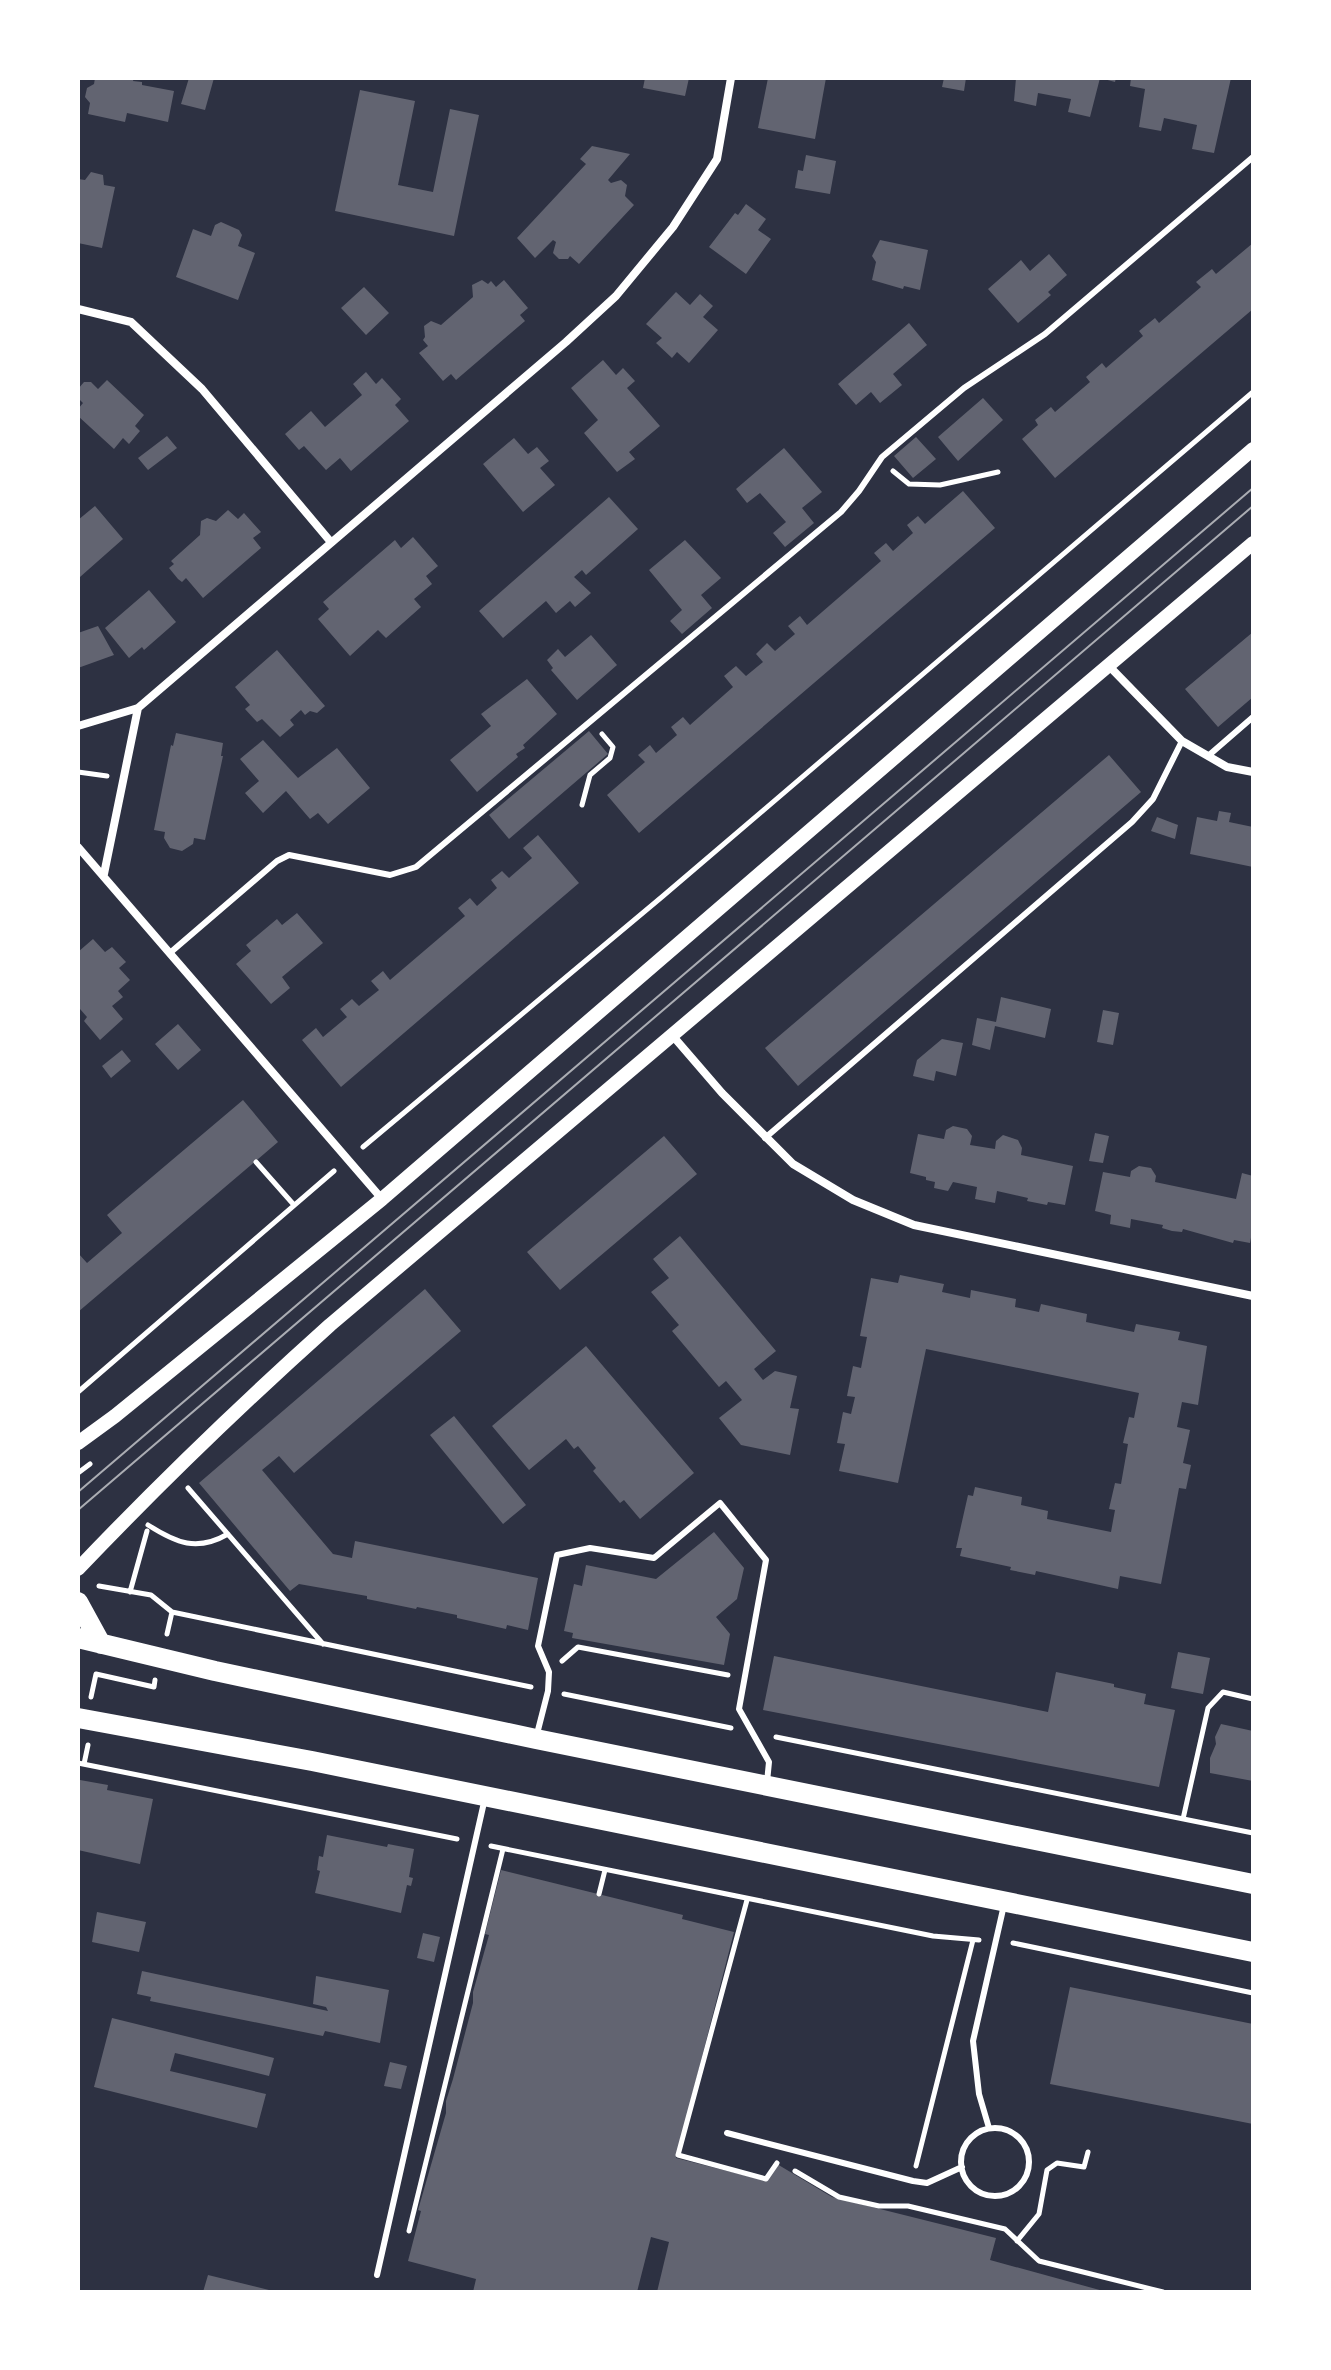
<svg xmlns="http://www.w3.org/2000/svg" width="1331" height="2370" viewBox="0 0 1331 2370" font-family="Mulish,sans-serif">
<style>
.building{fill:#626471}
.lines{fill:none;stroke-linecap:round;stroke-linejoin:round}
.path{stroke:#fff;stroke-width:5}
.service{stroke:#fff;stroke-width:6}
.minor{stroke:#fff;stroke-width:8}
.tertiary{stroke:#fff;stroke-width:14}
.primary{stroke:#fff;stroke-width:20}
.tram{stroke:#abadb3;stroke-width:2}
</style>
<rect width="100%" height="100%" fill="#2d3142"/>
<path class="building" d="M95 78H134L133 81 142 82V85L174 91 168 122 127 113 125 122 88 114 90 103 85 97 87 88 94 84Z
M189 78H214L205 110 181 104Z
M645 78H689L685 96 643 88Z
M768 78H826L815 139 758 128Z
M944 78H966L964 91 942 87Z
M1016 78H1116L1115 82 1100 78 1090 117 1068 112 1071 99 1054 96 1038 93 1036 106 1014 101Z
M1131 78H1231L1214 153 1192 149 1197 125 1164 118 1161 131 1139 127 1145 89 1130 86Z
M360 90 415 101 398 185 433 192 450 109 479 115 454 236 335 211Z
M592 146 630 154 608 180 611 183 621 180 627 185 625 196 634 205 579 264 570 256 568 259H559L553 253 556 242 553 240 535 258 517 238 586 164 580 159Z
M806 155 836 161 830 194 795 188 798 170 803 171Z
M91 172 103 175 104 185 115 187 102 248 78 243V179L85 180Z
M746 204 766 219 758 230 771 239 746 274 709 247 735 213 738 215Z
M221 222 239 230 242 235 238 246 255 253 238 300 176 277 193 229 211 236 215 225Z
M880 240 928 250 920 290 904 286 903 289 872 280 876 262 872 256Z
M1253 243V309L1055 478 1022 439 1038 425 1035 420 1051 407 1055 412 1090 382 1086 377 1102 363 1106 368 1143 336 1139 331 1155 318 1159 323 1201 287 1196 282 1212 269 1216 274Z
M1049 254 1067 275 1048 292 1051 295 1018 323 988 289 1021 260 1030 271Z
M482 280 488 284 491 281 496 287 504 280 528 308 520 315 525 321 456 380 451 374 443 381 419 353 428 346 423 340 425 337 424 326 431 321 441 325 473 297 472 285Z
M364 287 389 313 366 335 341 308Z
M676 292 690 305 700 294 713 306 703 317 718 330 689 363 677 352 672 358 656 343 662 338 646 324Z
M909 323 927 345 893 374 902 385 880 403 871 392 856 405 838 384Z
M603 360 616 375 623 368 635 381 627 388 660 426 629 452 635 459 617 472 584 433 598 420 571 388Z
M366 372 376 384 382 378 401 399 395 405 409 421 351 471 340 458 326 470 304 446 299 450 285 434 311 411 325 427 362 395 353 384Z
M107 380 144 415 135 426 140 431 129 444 123 438 114 449 78 416V409L83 403 78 398V389L84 382H91L98 389Z
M983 398 1003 420 958 461 938 437Z
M167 436 177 448 148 470 138 458Z
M916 437 936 459 913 478 894 456Z
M514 438 528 454 537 447 549 461 540 468 555 485 523 512 483 464Z
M784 448 822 492 802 508 814 523 785 547 773 533 786 522 760 493 747 503 736 489Z
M963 491 995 528 639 833 607 795 645 762 638 755 650 745 656 753 677 735 671 727 683 717 690 725 733 687 724 676 736 666 746 676 763 662 756 654 767 643 775 651 795 634 788 626 800 616 807 625 881 561 874 553 886 543 893 551 913 533 907 525 918 516 925 524Z
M609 497 638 529 586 575 582 570 574 577 591 593 575 607 570 601 556 613 546 601 503 638 479 611Z
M95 506 123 539 80 577 78 520Z
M228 510 238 519 244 513 261 532 253 538 261 548 203 598 186 578 182 582 178 579 169 568 174 564 171 561 200 535 201 521 207 518 216 521Z
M413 537 438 566 426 576 432 584 414 599 421 607 386 638 378 630 350 656 318 619 329 609 323 602 395 540 401 548Z
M685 540 721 578 701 595 712 608 682 634 670 621 682 610 649 570Z
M149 590 176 622 144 650 142 647 129 658 105 628Z
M98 626 114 655 78 668V633Z
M1253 632V697L1218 727 1185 689Z
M591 635 617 665 577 700 551 670 553 668 547 660 558 649 565 657Z
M277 650 325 706 317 713 310 711 305 715 301 710 290 720 294 725 280 737 262 719 257 722 245 709 250 705 235 687Z
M527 679 557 714 523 745 525 748 516 754 518 757 477 792 450 760 491 726 481 714Z
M589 731 608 754 509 839 489 815Z
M176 733 223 743 221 756H223L205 840 194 838 193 844 182 851 170 848 164 838 165 832 154 830 171 745 173 746Z
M263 740 298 778 337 748 370 788 328 824 318 813 310 819 286 791 263 813 245 793 259 781 240 759Z
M1109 755 1141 792 798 1086 765 1048Z
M1219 811 1231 813 1229 822 1253 827V867L1190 854 1197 817 1217 821Z
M1157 817 1178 825 1175 839 1151 831Z
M538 835 579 883 341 1087 302 1040 316 1028 323 1037 347 1017 340 1009 352 999 359 1006 379 990 371 981 383 971 390 980 465 916 458 908 470 898 477 906 497 888 491 880 502 871 509 878 532 858 523 848Z
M297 913 323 943 282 977 290 988 271 1004 236 964 251 951 246 945 277 919 282 925Z
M93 939 105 952 112 947 126 962 119 968 130 980 118 991 123 997 112 1006 123 1019 100 1040 84 1021 87 1017 80 1009 78 1010V952Z
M1001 997 1051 1009 1045 1038 995 1026 990 1050 972 1045 977 1018 996 1022Z
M1103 1010 1119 1013 1113 1045 1097 1042Z
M178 1024 201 1050 178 1070 155 1044Z
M942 1039 963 1043 956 1076 936 1071 934 1081 913 1076 917 1060Z
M122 1050 131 1061 111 1078 102 1066Z
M243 1100 278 1142 78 1312V1253L87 1263 122 1233 107 1215Z
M953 1126 967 1129 972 1136 970 1145 995 1149 996 1141 1003 1135 1018 1140 1022 1148 1021 1155 1073 1166 1065 1205 1048 1202 1047 1205 1027 1201 1028 1198 997 1191 995 1203 975 1199 977 1187 953 1182 948 1191 934 1188 935 1182 926 1180V1177L910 1173 918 1134 944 1139 946 1130Z
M1095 1133 1109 1136 1103 1163 1089 1161Z
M664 1136 697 1174 560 1290 527 1252Z
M1139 1166 1151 1168 1156 1176 1155 1182 1236 1199 1242 1173 1253 1176V1227L1250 1243 1234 1240 1233 1243 1183 1229 1182 1232 1172 1231 1162 1228 1163 1225 1131 1219 1130 1228 1110 1224 1111 1215 1095 1211 1103 1172 1130 1177 1131 1171Z
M680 1236 776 1351 754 1369 763 1380 775 1371 797 1376 790 1408 799 1409 790 1455 741 1445 719 1418 742 1400 726 1381 719 1387 672 1331 679 1325 651 1292 669 1278 653 1259Z
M900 1275 944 1284 942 1292 970 1298 971 1290 1016 1299 1015 1307 1039 1312 1041 1304 1087 1314 1086 1322 1134 1332 1136 1324 1180 1332 1178 1340 1207 1346 1198 1405 1182 1402 1177 1427 1190 1430 1183 1463 1191 1465 1186 1489 1179 1488 1161 1584 1120 1576 1118 1589 1036 1571 1035 1575 1010 1570 1011 1567 960 1556 962 1548H956L968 1495 973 1496 975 1487 1022 1497 1021 1505 1048 1511 1047 1519 1111 1532 1115 1510 1109 1509 1115 1483 1121 1484 1128 1444 1123 1443 1129 1417 1134 1418 1139 1393 926 1349 898 1483 839 1471 845 1444 837 1443 843 1412 851 1414 855 1397 847 1396 853 1366 861 1368 867 1337 860 1336 871 1278 898 1283Z
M425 1289 461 1331 294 1473 279 1456 262 1470 333 1554 352 1558 355 1541 538 1578 528 1630 507 1625 506 1629 457 1618V1615L417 1607 416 1609 367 1599V1596L299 1584 290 1591 199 1483Z
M586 1346 694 1473 640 1519 624 1500 620 1503 593 1471 596 1468 578 1446 574 1449 566 1439 529 1470 492 1426Z
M454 1416 526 1505 503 1524 430 1435Z
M714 1532 744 1568 737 1599 716 1617 730 1634 724 1665 572 1638 573 1633 564 1631 574 1584 582 1586 586 1565 656 1579Z
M1178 1652 1210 1658 1203 1694 1171 1688Z
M774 1656 1048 1712 1056 1672 1114 1684V1687L1146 1694 1144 1704 1175 1710 1159 1787 763 1710Z
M1221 1724 1253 1731V1781L1210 1773V1758L1216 1744 1215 1737Z
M80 1780 108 1785 107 1790 153 1799 140 1864 78 1850Z
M327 1835 387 1847 388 1844 414 1849 409 1877 413 1878 411 1886 407 1885 401 1913 315 1893 320 1871 317 1870 319 1856 323 1857Z
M501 1870 683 1915 682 1919 734 1932 676 2158 767 2181 777 2164 832 2197 996 2238 990 2260 1107 2292H657L669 2242 651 2237 637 2292H473L476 2279 408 2261 421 2211 418 2210 446 2113V2101L453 2079 473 2003V1992L489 1935 485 1934Z
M97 1912 146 1922 139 1952 92 1942Z
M423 1933 440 1937 434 1962 417 1958Z
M142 1971 328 2011 326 2007 313 2004 316 1976 389 1990 380 2043 325 2031 323 2036 150 2001 151 1997 137 1994Z
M1070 1987 1253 2024V2124L1050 2084Z
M112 2018 274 2058 269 2076 175 2053 170 2071 266 2094 257 2128 94 2087Z
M390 2062 407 2066 401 2089 384 2086Z
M208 2275 273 2291V2292H203Z"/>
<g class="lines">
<path class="path" d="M893 471 909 484 940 485 998 472
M78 772 107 776
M582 805 590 775 610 758 613 747 602 734
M363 1147 663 896 1253 392
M256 1162 294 1205
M78 1392 334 1171
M78 1473 90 1464
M188 1488 323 1644
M148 1525C176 1543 197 1552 228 1534
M99 1586 151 1595 172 1612 531 1687
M130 1592 147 1531
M167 1634 172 1612
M562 1661 578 1647 728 1675
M564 1694 731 1728
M91 1697 96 1674 154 1687 155 1680
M776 1737 1253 1833
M78 1763 457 1839
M84 1764 88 1745
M1183 1819 1208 1708 1223 1692 1253 1699
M491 1846 933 1936 979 1940
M599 1894 605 1870
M747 1900 678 2155 766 2179 777 2163
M1013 1943 1253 1993
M916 2166 973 1940
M795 2171 839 2197 879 2206H908L1005 2229 1039 2261 1163 2292
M409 2231 503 1849
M1017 2241 1039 2214 1047 2170 1057 2163 1084 2167 1088 2152"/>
<path class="service" d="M1208 756 1253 717
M171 952 277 861 289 855 390 875 416 867 841 512 859 491 882 457 964 388 1045 334 1253 157
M765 1138 1132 822 1153 799 1182 741
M537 1734 548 1691 549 1672 538 1646 557 1555 590 1548 654 1558 720 1503 766 1560 739 1709 769 1762 767 1782
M989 2128 979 2094 973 2041 1004 1905
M961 2162a34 34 0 1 1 68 0a34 34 0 1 1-68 0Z
M727 2133 913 2181 927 2183 962 2167
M377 2275 485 1798"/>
<path class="minor" d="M78 309 131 322 202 389 330 541
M1108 665 1182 741 1227 767 1253 772
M78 726 138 708 566 342 616 296 673 227 717 159 731 78
M78 847 382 1199
M104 874 138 708
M672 1035 722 1093 793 1164 853 1200 914 1225 1253 1296"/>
<path class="tertiary" d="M78 1443 115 1416 382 1199 1253 449
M78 1569C159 1484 243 1403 330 1325L1253 543"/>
<path class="primary" d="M78 1602 101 1644
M78 1638 215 1671 536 1739 1253 1884
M78 1718 312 1761 1253 1952"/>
<path class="tram" d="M78 1492 1253 488
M78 1510 1253 506"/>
</g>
<rect width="1331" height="2370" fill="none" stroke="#ffffff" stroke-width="160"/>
</svg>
